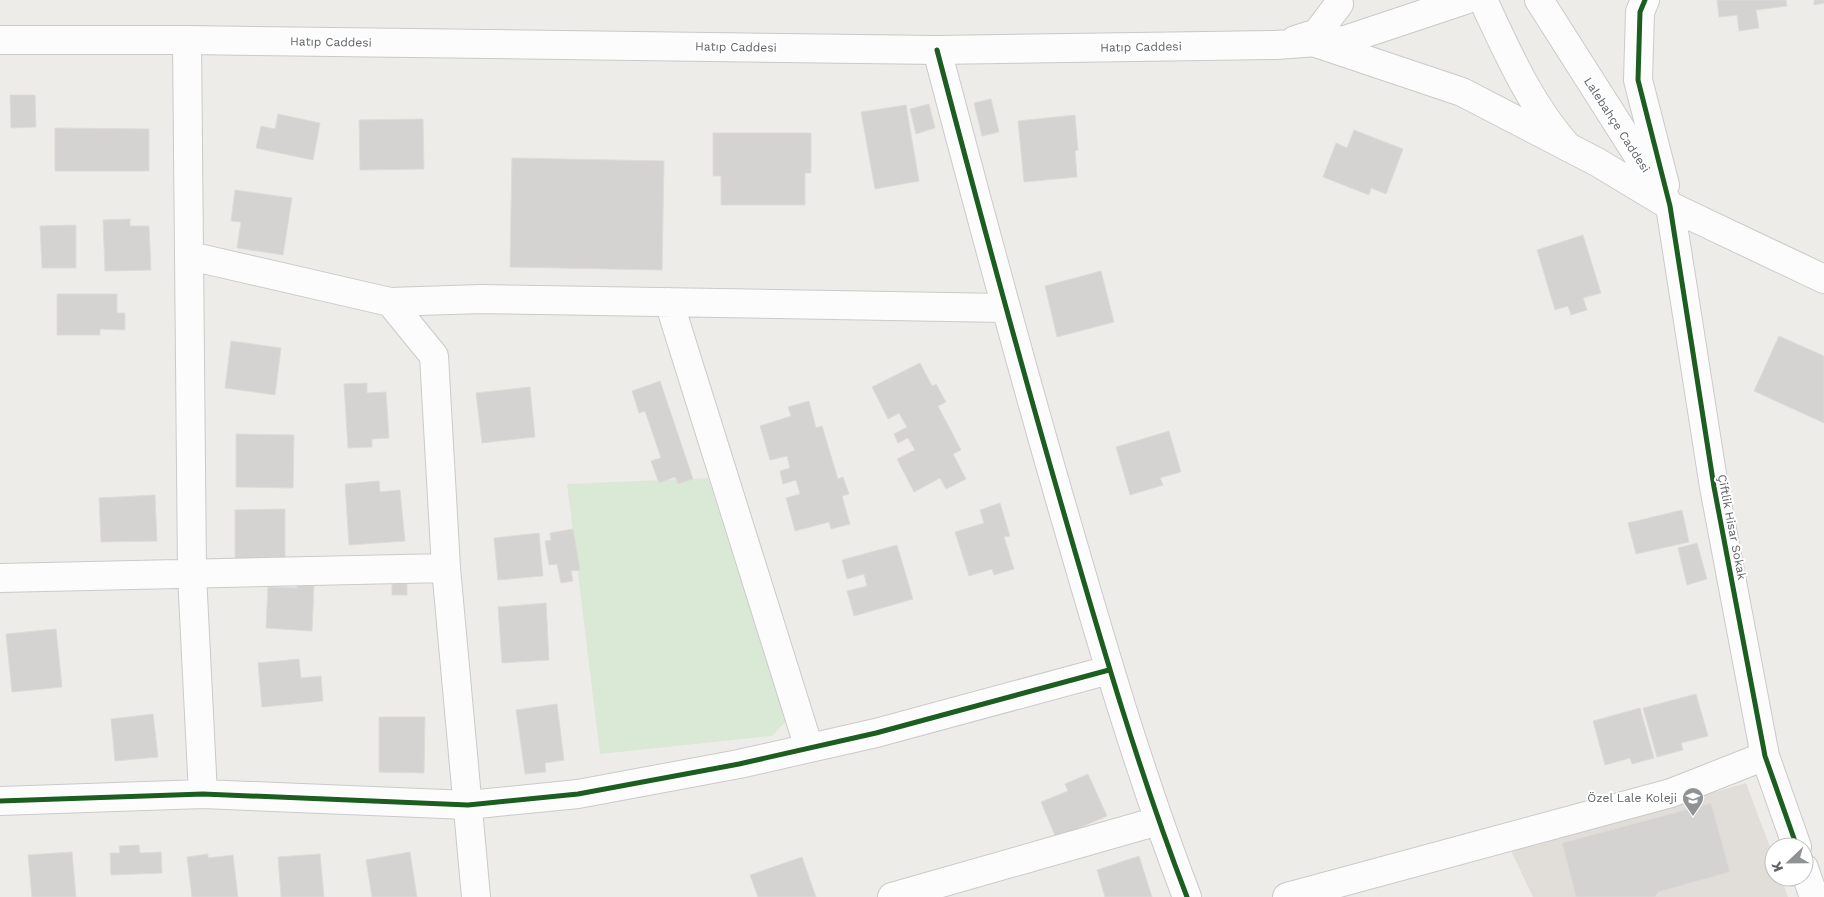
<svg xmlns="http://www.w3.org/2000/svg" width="1824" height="897" viewBox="0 0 1824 897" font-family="'Work Sans',sans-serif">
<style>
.education{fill:#e1ded9}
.green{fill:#dae9d5}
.building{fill:#d4d3d2;stroke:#dedbd8}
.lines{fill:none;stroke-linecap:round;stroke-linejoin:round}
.minor-casing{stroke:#cacaca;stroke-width:30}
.tertiary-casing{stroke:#cacaca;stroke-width:30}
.secondary-casing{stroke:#c8c9c8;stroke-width:30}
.minor{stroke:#fcfcfc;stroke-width:28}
.tertiary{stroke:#fcfcfc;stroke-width:28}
.secondary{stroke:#fcfcfc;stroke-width:28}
.cycleway-casing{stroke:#fff;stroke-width:8}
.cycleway{stroke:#1b5e20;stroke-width:5}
.labels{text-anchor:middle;stroke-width:4;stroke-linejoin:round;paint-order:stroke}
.street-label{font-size:12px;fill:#5e6367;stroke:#fff}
.poi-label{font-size:12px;fill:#5e6367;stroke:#fff;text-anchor:end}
</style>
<rect width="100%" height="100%" fill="#eeece9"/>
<path class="education" d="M1746 783 1774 858V877H1781L1788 897H1533L1511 851Z"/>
<path class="green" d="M708 478 786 721 772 736 600 754 567 484Z"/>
<path class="building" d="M1717 0H1786L1787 6 1756 10 1759 28 1739 31 1737 15 1719 17Z
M1814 0H1824V3L1814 5Z
M10 95H35L36 127 11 128Z
M991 99 999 132 982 136 974 103Z
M929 104 935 128 916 134 910 109Z
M906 105 919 181 875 189 861 112Z
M278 114 320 123 313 160 256 148 261 126 275 129Z
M1075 115 1078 150 1075 151 1077 177 1024 182 1018 121Z
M423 119 424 169 360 170 359 120Z
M55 128 149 129V171H55Z
M1354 130 1403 149 1386 194 1371 188 1369 195 1323 177 1336 143 1347 148Z
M713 133H811V173H805V205H721V176H713Z
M512 158 664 161 662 270 510 267Z
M235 190 292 198 283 255 237 248 241 222 231 221Z
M130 219V226H149L151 270 105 271 103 220Z
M76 225V268H42L40 226Z
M1583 235 1601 293 1583 298 1587 310 1571 315 1568 306 1555 310 1537 250Z
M1101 271 1114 322 1057 337 1045 286Z
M57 294H117V313H125V330L100 329V335H57Z
M1779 336 1824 356V423L1754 391Z
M231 341 281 348 275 395 225 388Z
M920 363 932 386 936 384 946 402 938 406 961 450 953 454 966 479 946 489 940 478 914 492 897 459 915 450 908 438 898 443 894 434 907 427 899 413 888 419 872 387Z
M660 381 693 479 678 484 675 477 659 483 651 461 661 458 645 411 639 413 632 391Z
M367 383V393L386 392 389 438 372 439V447L348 448 344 384Z
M530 387 535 437 482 443 476 393Z
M809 401 816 428 822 426 838 479 843 477 849 494 842 496 850 524 831 529 829 522 795 531 786 498 800 494 796 480 783 484 780 471 790 468 787 456 770 460 760 426 791 416 788 407Z
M1169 431 1181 472 1160 478 1163 485 1130 495 1116 447Z
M236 434 294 435 293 488 236 487Z
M379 481 380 492 400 490 405 541 349 545 345 484Z
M155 495 157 541 101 542 99 498Z
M1000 503 1010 536 1004 537 1014 569 994 575 992 569 969 576 955 532 984 523 980 510Z
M285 509V562H235V510Z
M1682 510 1689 542 1636 554 1628 523Z
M573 529 580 570 571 571 573 581 561 583 557 564 549 565 545 541 551 540 550 533Z
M539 533 543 576 498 580 494 538Z
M1697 543 1707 579 1687 585 1678 548Z
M897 545 913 599 854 616 847 591 867 586 864 574 847 579 842 560Z
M297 583 314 584 312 631 266 628 268 587 297 588Z
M392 583H407V595H392Z
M546 603 549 660 502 663 498 607Z
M56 629 62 687 12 692 6 634Z
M299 659 301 678 321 676 323 701 262 707 258 663Z
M1696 694 1708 736 1681 743 1683 750 1657 757 1643 708Z
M557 704 564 760 545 763 546 772 525 774 516 710Z
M1640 708 1654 758 1632 764 1630 758 1605 765 1593 721Z
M153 714 158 757 115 761 111 719Z
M379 717H425L424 773 379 772Z
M1088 774 1107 816 1056 838 1041 802 1068 791 1065 784Z
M1711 803 1730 872 1658 892 1655 897H1576L1562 843Z
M139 845 140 853 161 852 162 873 111 875 110 853H120L119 846Z
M72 852 76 897H32L28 855Z
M410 852 417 897H372L366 860Z
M208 854V858L233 855 238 897H192L187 857Z
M320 854 324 897H281L278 857Z
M1139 856 1152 897H1105L1097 870Z
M802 857 816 897H758L750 875Z"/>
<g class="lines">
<g class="minor-casing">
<path id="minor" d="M187 40 192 575 203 794
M1313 42 1462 92 1597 162 1670 206 1714 487 1765 756 1797 847
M937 50C978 206 1020 362 1065 517 1102 645 1139 772 1187 897
M190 256 390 302 434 356 446 568 476 897
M390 302 481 299 1004 308
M669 302 809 748
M0 578 446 568
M0 801 203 794 468 805 578 794 739 764 876 733 1109 670
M1804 868 1814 897
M892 897 1158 821
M1287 897 1671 793 1765 756"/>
</g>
<g class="tertiary-casing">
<path id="tertiary" d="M1483 0C1507 51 1530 105 1568 147
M1539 0 1670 206 1824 279
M1645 0 1640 12 1638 80 1665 185"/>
</g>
<g class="secondary-casing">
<path id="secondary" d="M0 40H187L937 50 1276 45 1345 40 1465 0
M1295 40 1317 33 1339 4 1338 0"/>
</g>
<use href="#minor" class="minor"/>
<use href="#tertiary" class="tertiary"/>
<use href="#secondary" class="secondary"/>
<g class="cycleway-casing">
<path id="cycleway" d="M1645 0 1640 12 1638 80 1670 206 1714 487 1765 756 1797 847
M937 50C978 206 1020 362 1065 517 1102 645 1139 772 1187 897
M0 801 203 794 468 805 578 794 739 764 876 733 1109 670"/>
</g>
<use href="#cycleway" class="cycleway"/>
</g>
<defs>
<g id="school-pin" transform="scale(1.125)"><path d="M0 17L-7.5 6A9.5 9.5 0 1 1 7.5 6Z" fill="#909394" stroke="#fff"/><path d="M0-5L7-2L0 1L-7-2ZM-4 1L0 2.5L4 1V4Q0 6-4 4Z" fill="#fff"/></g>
</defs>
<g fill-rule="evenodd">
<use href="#school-pin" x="1693" y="798"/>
</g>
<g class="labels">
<g class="street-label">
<text transform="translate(331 42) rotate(1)" y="4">Hatıp Caddesi</text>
<text transform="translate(736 47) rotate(1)" y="4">Hatıp Caddesi</text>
<text transform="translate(1141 47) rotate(-1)" y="4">Hatıp Caddesi</text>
<text transform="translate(1617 125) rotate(57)" y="4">Lalebahçe Caddesi</text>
<text transform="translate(1732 527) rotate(79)" y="4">Çiftlik Hisar Sokak</text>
</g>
<g class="poi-label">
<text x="1677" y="802">Özel Lale Koleji</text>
</g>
</g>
<g transform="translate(1789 862) rotate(248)"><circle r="24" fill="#ffffff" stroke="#bfc1c2"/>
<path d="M0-4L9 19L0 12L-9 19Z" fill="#909394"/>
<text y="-8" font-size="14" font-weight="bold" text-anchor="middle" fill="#5e6367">K</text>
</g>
</svg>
